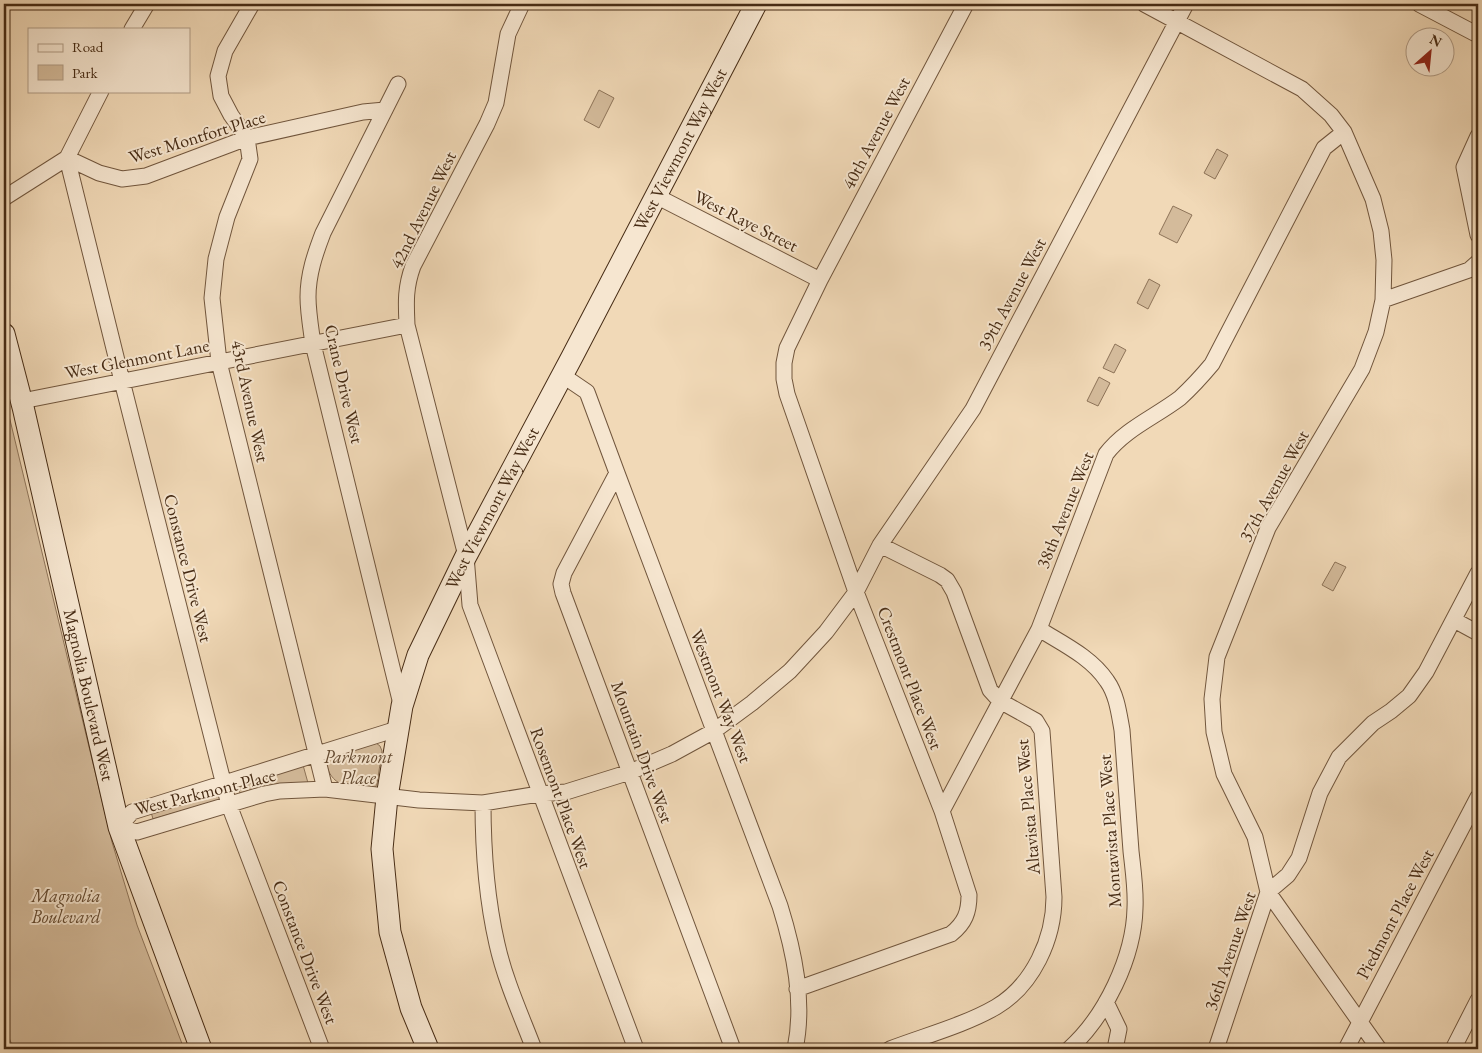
<svg xmlns="http://www.w3.org/2000/svg" width="1482" height="1053" viewBox="0 0 1482 1053" font-family="'EB Garamond',serif">
<style>
.green{fill:#d4bb9b;stroke:#8d7358}
.lines{fill:none;stroke-linecap:round;stroke-linejoin:round}
.street-casing{stroke:#71563d;stroke-width:17}
.secondary-casing{stroke:#462b14;stroke-width:23}
.street{stroke:#f6e6d0;stroke-width:15}
.secondary{stroke:#f6e6d0;stroke-width:21}
.labels{text-anchor:middle;stroke-width:4;stroke-linejoin:round;paint-order:stroke}
.street-label{font-size:18px;fill:#462b14;stroke:#f6e6d0}
.park-label{font-size:18px;font-style:italic;fill:#62482f;stroke:#f6e6d0}
</style>
<rect width="100%" height="100%" fill="#f1d9b7"/>
<filter id="stains"><feTurbulence type="fractalNoise" baseFrequency=".004" numOctaves="4"/><feColorMatrix values="0 0 0 0 .2 0 0 0 0 .09 0 0 0 0 .02 0 0 0 .5 -.17"/></filter>
<radialGradient id="worn" r=".72"><stop offset=".6" stop-color="#630" stop-opacity="0"/><stop offset="1" stop-color="#630" stop-opacity=".3"/></radialGradient>
<path class="green" d="M599 90 614 98 599 128 584 120Z
M1217 149 1228 155 1215 179 1204 173Z
M1173 206 1192 215 1177 243 1159 234Z
M1149 279 1160 285 1148 309 1137 303Z
M1115 344 1126 350 1114 373 1103 368Z
M1099 377 1110 383 1098 406 1087 401Z
M4 395 112 842 137 925 184 1049H14L4 1027Z
M1335 562 1346 567 1333 591 1322 585Z
M376 743 380 746 382 751 377 784 375 788C365 787 352 787 342 784 332 781 324 767 328 758Z
M303 765 308 783 267 787 240 793 237 785Z
M219 791 222 799 153 819 151 812Z"/>
<g class="lines">
<g class="street-casing">
<path id="street" d="M252 4 225 51 218 76 221 96 231 115 247 138 250 159 227 217 216 259 212 298 219 362 325 789
M522 4 508 34 496 103 487 124 413 266C405 288 406 303 407 325L466 556 470 605 636 1049
M1144 4 1302 89 1331 115 1344 132 1373 199 1381 231 1384 260 1383 300 1376 332 1362 369 1268 528 1217 657 1212 699 1214 732 1224 774 1255 837 1268 892 1379 1049
M1419 4 1478 35
M132 29 147 4
M398 84 323 233C315 254 308 274 308 297 308 312 311 329 313 344L401 704
M101 91 67 158 122 381 229 805 322 1049
M1478 136 1464 167 1478 235
M656 196 820 280
M4 198 67 158 99 173 122 179 146 176 247 138 363 112 385 110
M1383 300 1469 270 1478 262
M562 375 587 392 617 473 780 906C794 951 805 1002 795 1049
M22 401 407 325
M617 473 564 573 561 584 563 593 733 1049
M880 545 940 575 947 580 954 592 990 690 1000 701 1036 721 1042 731 1054 897C1054 939 1033 985 996 1007 965 1025 924 1036 890 1049
M1454 620 1478 633
M1039 629C1063 644 1091 657 1107 681 1117 695 1119 714 1122 730 1125 770 1128 811 1131 851 1133 870 1136 889 1135 908 1134 957 1105 1017 1069 1049
M397 729 132 812 119 827 137 832 264 794 280 791 325 789 419 800 483 803 539 794 566 792 630 772 672 754 714 731 752 703 790 671 826 632 856 592 880 545 973 409 1186 4
M483 803C483 852 486 896 497 944 505 980 521 1015 534 1049
M942 811 1039 629 1106 454C1125 429 1155 417 1180 398 1192 387 1202 376 1212 364L1324 148 1344 132
M797 989 951 934C965 923 969 912 969 895L942 811 856 592 787 394 784 379V363L787 348 820 280 966 4
M1106 1002 1119 1029 1115 1049
M1216 1049 1268 892 1288 875 1299 858 1320 793 1339 757 1373 723 1391 711 1409 696 1426 672 1478 573
M1346 1049 1478 797
M1453 1049 1478 1000"/>
</g>
<g class="secondary-casing">
<g id="secondary">
<path id="s1" d="M4 334 23 407 119 827 201 1049"/>
<path id="s2" d="M428 1049 411 1008 390 932 382 849 387 797 402 706 418 655 466 556 572 357 756 4"/>
</g>
</g>
<use href="#street" class="street"/>
<use href="#secondary" class="secondary"/>
</g>
<g class="labels">
<g class="street-label">
<text transform="translate(876 133) rotate(-62)" y="6">40th Avenue West</text>
<text transform="translate(197 137) rotate(-17)" y="6">West Montfort Place</text>
<text dy="6" stroke="none"><textPath href="#s2" startOffset="974">West Viewmont Way West</textPath></text>
<text transform="translate(423 210) rotate(-64)" y="6">42nd Avenue West</text>
<text transform="translate(746 221) rotate(27)" y="6">West Raye Street</text>
<text transform="translate(1012 294) rotate(-62)" y="6">39th Avenue West</text>
<text transform="translate(137 359) rotate(-11)" y="6">West Glenmont Lane</text>
<text transform="translate(344 384) rotate(77)" y="6">Crane Drive West</text>
<text transform="translate(250 401) rotate(78)" y="6">43rd Avenue West</text>
<text transform="translate(1274 486) rotate(-61)" y="6">37th Avenue West</text>
<text dy="6" stroke="none"><textPath href="#s2" startOffset="569">West Viewmont Way West</textPath></text>
<text transform="translate(1065 510) rotate(-68)" y="6">38th Avenue West</text>
<text transform="translate(188 568) rotate(76)" y="6">Constance Drive West</text>
<text transform="translate(910 678) rotate(69)" y="6">Crestmont Place West</text>
<text dy="6" stroke="none"><textPath href="#s1" startOffset="371">Magnolia Boulevard West</textPath></text>
<text transform="translate(721 696) rotate(69)" y="6">Westmont Way West</text>
<text transform="translate(642 752) rotate(70)" y="6">Mountain Drive West</text>
<text transform="translate(205 792) rotate(-14)" y="6">West Parkmont Place</text>
<text transform="translate(561 798) rotate(70)" y="6">Rosemont Place West</text>
<text transform="translate(1028 807) rotate(-95)" y="6">Altavista Place West</text>
<text transform="translate(1110 831) rotate(-94)" y="6">Montavista Place West</text>
<text transform="translate(1395 914) rotate(-62)" y="6">Piedmont Place West</text>
<text transform="translate(1230 951) rotate(-71)" y="6">36th Avenue West</text>
<text transform="translate(305 952) rotate(69)" y="6">Constance Drive West</text>
</g>
<g class="park-label">
<text x="358" y="763">Parkmont<tspan x="358" dy="21">Place</tspan></text>
<text x="66" y="902">Magnolia<tspan x="66" dy="21">Boulevard</tspan></text>
</g>
</g>
<rect width="1482" height="1053" fill="none" stroke="#f1d9b7" stroke-width="20"/>
<rect x="5" y="5" width="1472" height="1043" fill="none" stroke="#462b14" stroke-width="2.5"/>
<rect x="10" y="10" width="1462" height="1033" fill="none" stroke="#462b14"/>
<rect x="28" y="28" width="162" height="65" fill="#f6e6d0" stroke="#b09b85"/>
<rect x="38" y="44" width="25" height="8" fill="#f6e6d0" stroke="#b09b85"/>
<text x="72" y="52" font-size="15" fill="#462b14">Road</text>
<rect x="38" y="65" width="25" height="15" fill="#d4bb9b" stroke="#b09b85"/>
<text x="72" y="78" font-size="15" fill="#462b14">Park</text>
<g transform="translate(1430 52) rotate(27)"><circle r="24" fill="#f6e6d0" stroke="#b09b85"/>
<path d="M0-4L9 19L0 12L-9 19Z" fill="#8f2418"/>
<text y="-8" font-size="14" font-weight="bold" text-anchor="middle" fill="#462b14">N</text>
</g>
<rect width="100%" height="100%" filter="url(#stains)"/>
<rect width="100%" height="100%" fill="url(#worn)"/>
</svg>
